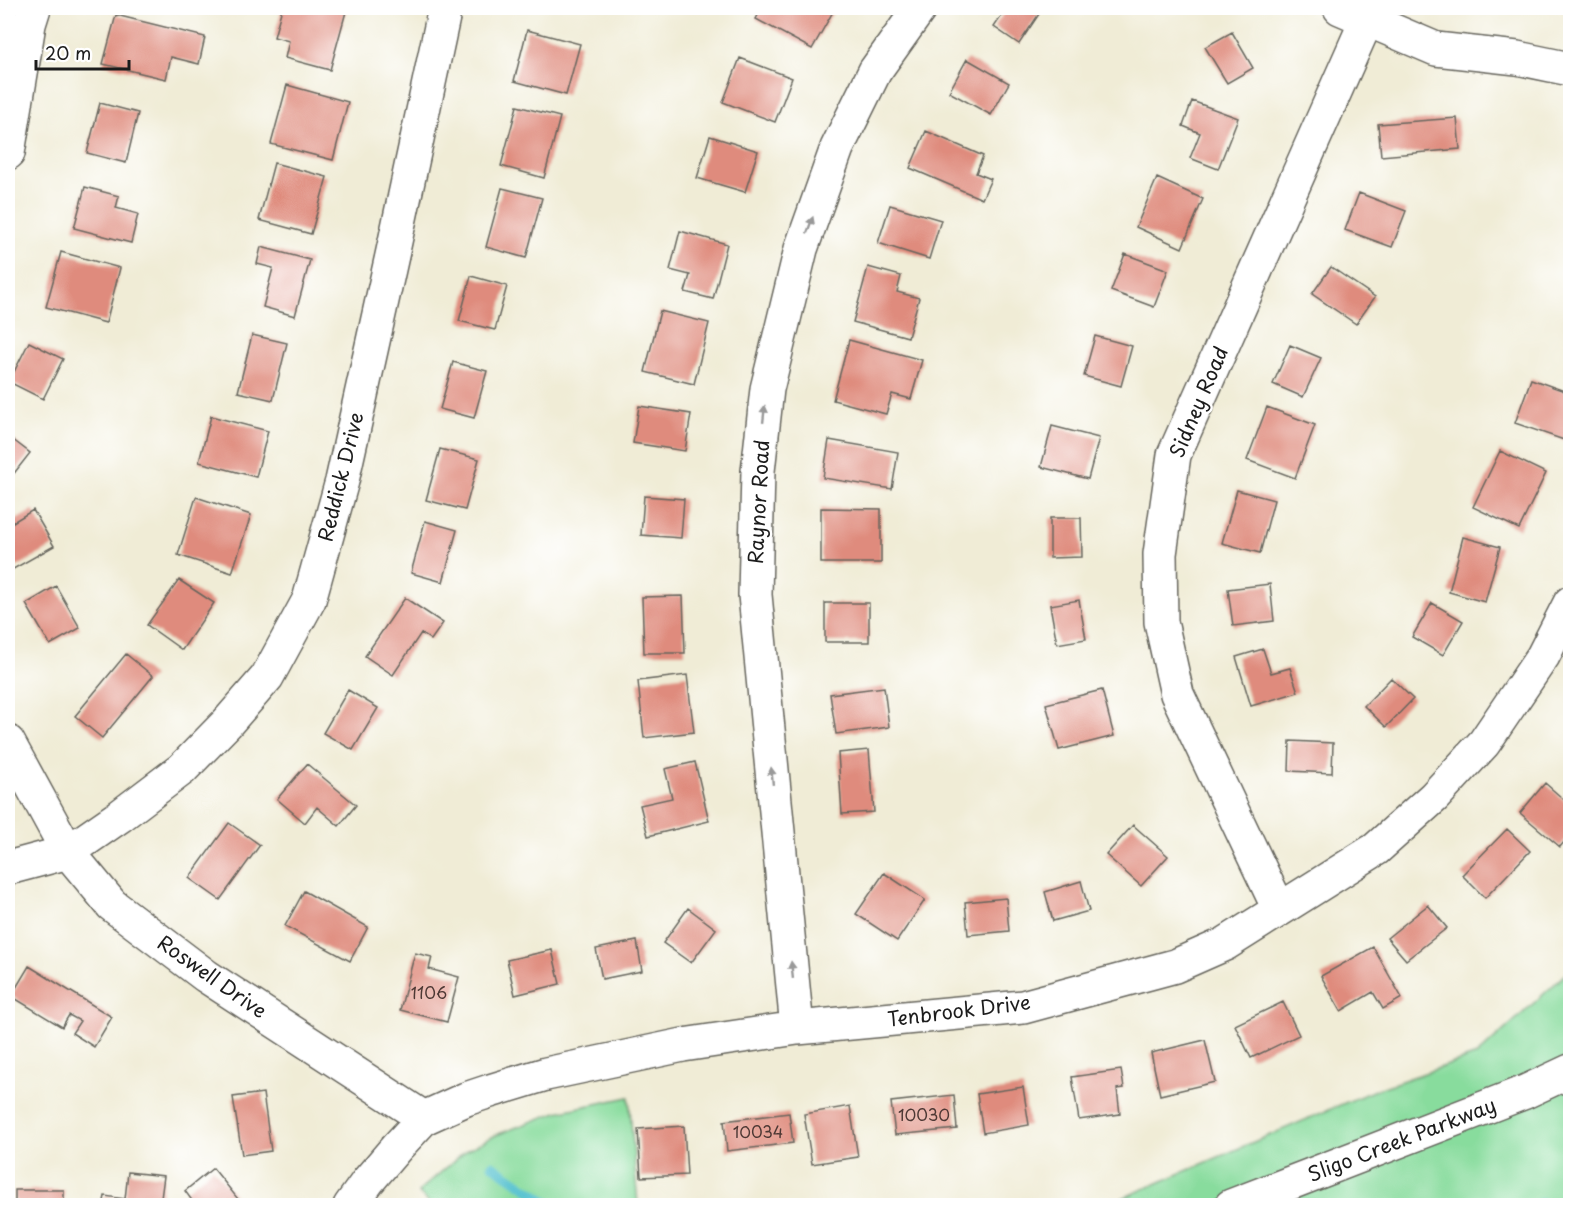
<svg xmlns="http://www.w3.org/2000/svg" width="1578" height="1213" viewBox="0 0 1578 1213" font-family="'Playpen Sans',sans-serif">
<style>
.green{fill:#88dc9d;stroke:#527c5c;stroke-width:1.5}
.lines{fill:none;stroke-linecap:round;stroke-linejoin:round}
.stream{stroke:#55c1cf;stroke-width:9}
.building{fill:#df8b7d}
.minor-casing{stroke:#66655d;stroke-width:36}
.minor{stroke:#fff;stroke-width:33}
.oneway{fill:#999}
.labels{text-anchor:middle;stroke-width:4.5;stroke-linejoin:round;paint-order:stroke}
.number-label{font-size:16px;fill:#4d3834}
.street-label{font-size:20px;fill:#1c1c1c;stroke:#fff}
</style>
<rect width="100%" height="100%" fill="#fff"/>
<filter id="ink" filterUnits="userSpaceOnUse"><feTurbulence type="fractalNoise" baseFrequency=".0167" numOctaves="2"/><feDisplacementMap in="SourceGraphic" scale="12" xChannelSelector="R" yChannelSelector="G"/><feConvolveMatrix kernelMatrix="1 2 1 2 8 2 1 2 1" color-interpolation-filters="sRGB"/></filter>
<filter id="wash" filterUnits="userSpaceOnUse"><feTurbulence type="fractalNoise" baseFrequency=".008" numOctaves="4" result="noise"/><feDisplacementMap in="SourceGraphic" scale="24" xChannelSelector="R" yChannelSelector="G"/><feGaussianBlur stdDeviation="1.35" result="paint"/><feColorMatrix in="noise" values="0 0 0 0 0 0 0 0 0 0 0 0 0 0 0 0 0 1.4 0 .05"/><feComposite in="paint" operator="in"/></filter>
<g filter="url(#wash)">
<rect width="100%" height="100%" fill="#f0ecd6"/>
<path class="green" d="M1570 970V1205L1104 1206 1375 1090 1477 1055Z
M629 1097 638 1205H431L418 1192 467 1150 496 1135 557 1112Z"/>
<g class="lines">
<path class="stream" d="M492 1165 553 1206
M1535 1206 1541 1203 1544 1206"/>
</g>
<g id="blocks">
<path class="building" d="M282 8H347L330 70 285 58 289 41 274 37Z
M762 8H835L812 49 756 19Z
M1007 8H1043L1019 44 994 27Z
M116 15 205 37 199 64 171 57 166 79 103 64Z
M527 30 580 44 566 95 514 81Z
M1232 32 1253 68 1227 83 1205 47Z
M740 58 792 78 775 122 723 102Z
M967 59 1009 83 991 115 949 92Z
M287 85 348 102 333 160 271 144Z
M1192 101 1238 118 1218 169 1190 158 1200 133 1183 126Z
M100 103 138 113 126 163 87 153Z
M517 106 560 117 544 178 501 166Z
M1457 118 1460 149 1381 156 1378 124Z
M926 131 983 156 976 173 991 179 982 199 910 168Z
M710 136 758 151 745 192 697 178Z
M274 163 327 177 311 234 259 220Z
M1157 178 1203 199 1182 248 1136 227Z
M85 187 119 196 116 208 138 214 131 243 74 228Z
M502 188 542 198 526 258 486 247Z
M1359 193 1406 211 1392 247 1345 230Z
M890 205 941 220 929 259 878 243Z
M680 231 727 244 713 299 685 292 690 275 670 270Z
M261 247 310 260 295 316 263 307 273 268 257 264Z
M61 252 120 268 106 323 46 307Z
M1125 254 1168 270 1154 307 1111 291Z
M868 267 901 276 897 292 919 298 908 337 853 322Z
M1331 267 1375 297 1356 324 1312 294Z
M471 276 507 286 495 330 459 321Z
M660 311 709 323 694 384 645 372Z
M252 335 287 343 273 400 238 392Z
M1095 336 1132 346 1121 386 1084 376Z
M849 340 922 360 911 399 892 394 886 414 833 400Z
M29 342 63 359 43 399 9 382Z
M1290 345 1321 358 1303 397 1273 384Z
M453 362 487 371 474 418 440 409Z
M1531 379 1570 393V423L1564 440 1515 423Z
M639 406 691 414 685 451 633 443Z
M1267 407 1315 425 1295 478 1247 460Z
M211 416 268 431 256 477 199 462Z
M1052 426 1099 438 1088 479 1041 467Z
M8 436 30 453 8 481Z
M829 440 898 452 892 489 823 478Z
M440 449 479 459 465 510 426 500Z
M1500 451 1546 473 1519 529 1473 507Z
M1237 490 1274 500 1260 553 1222 543Z
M644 496 684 499 681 538 641 535Z
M196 497 251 515 232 573 178 555Z
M821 508 881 509V563H821Z
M33 510 54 546 8 572V525Z
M1050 518H1081L1082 557 1050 558Z
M425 521 457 530 443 582 411 573Z
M1463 537 1500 547 1485 602 1449 592Z
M179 580 214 603 182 650 147 625Z
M1270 584 1274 621 1233 626 1228 589Z
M56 586 80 628 50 645 26 604Z
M683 596 685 653H644L642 597Z
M405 598 443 623 431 640 421 633 393 675 365 656Z
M1079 600 1086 639 1057 644 1050 605Z
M825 603H869V642H825Z
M1432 603 1463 621 1443 655 1412 637Z
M1263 649 1271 673 1290 668 1298 692 1251 706 1236 657Z
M126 654 153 676 102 738 75 716Z
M687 675 694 732 644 738 638 681Z
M1391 678 1413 699 1386 727 1364 706Z
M884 687 889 727 836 734 830 694Z
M348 690 378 708 353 750 323 733Z
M1102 690 1114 736 1059 750 1046 704Z
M1290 741 1333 743 1332 773 1289 771Z
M869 750 874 812 842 814 838 753Z
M695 762 709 821 648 836 640 805 672 798 665 769Z
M307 764 356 805 339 826 317 807 305 823 277 799Z
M1545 783 1570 805V835L1560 847 1520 813Z
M229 823 260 845 220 900 189 878Z
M1133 825 1168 856 1141 886 1106 855Z
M1507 829 1530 851 1485 898 1462 875Z
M884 873 925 900 897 941 856 914Z
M1081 881 1089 911 1053 921 1045 892Z
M304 891 368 927 350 961 285 926Z
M1006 898 1009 931 968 935 965 902Z
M1428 905 1447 928 1406 960 1387 938Z
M688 908 716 929 691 963 663 943Z
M637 941 642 971 602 979 596 949Z
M1373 947 1402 998 1383 1009 1373 992 1341 1011 1321 976Z
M552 950 560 984 515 995 507 960Z
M415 953 432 957 429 969 459 977 447 1022 400 1010Z
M29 966 112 1017 94 1047 72 1033 80 1021 69 1015 62 1027 11 996Z
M1283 1002 1299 1035 1251 1058 1235 1025Z
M1205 1040 1215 1082 1160 1095 1151 1053Z
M1121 1070 1124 1088 1117 1089 1120 1114 1079 1120 1072 1077Z
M1023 1087 1029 1125 983 1133 977 1094Z
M263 1093 271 1151 242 1155 233 1097Z
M954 1095 957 1129 895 1135 891 1102Z
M850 1106 858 1157 812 1164 804 1114Z
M789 1113 793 1143 727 1151 724 1121Z
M684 1126 687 1175 641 1177 638 1129Z
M213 1168 242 1204 241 1206H196L185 1191Z
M128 1172 164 1176 160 1206H103L105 1196 125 1199Z
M15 1190H64V1206H15Z"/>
</g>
</g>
<g filter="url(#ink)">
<use href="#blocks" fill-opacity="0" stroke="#66655d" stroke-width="1.5"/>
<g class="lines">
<g class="minor-casing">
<path id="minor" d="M1340 8 1436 49 1517 58 1570 69
M8 153 29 24 34 8
M8 742 68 852 120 816 182 769 227 723 267 677 309 600 342 481 393 251 445 8
M8 868 68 852 112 905 206 976 424 1118
M1279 909 1177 694 1161 622 1160 554 1174 455 1372 8
M797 1028 755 595 758 471 767 389 801 249 837 148 875 71 920 8
M350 1206 368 1181 397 1147 424 1118 466 1099 490 1091 546 1074 683 1045 797 1028 1023 1007 1175 966 1225 944 1376 849 1434 797 1484 743 1543 656 1570 603
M1231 1206 1525 1092 1570 1071"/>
</g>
<use href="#minor" class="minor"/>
</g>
<defs><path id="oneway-solid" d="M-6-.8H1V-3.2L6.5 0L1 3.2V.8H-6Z" transform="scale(1.5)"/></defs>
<g class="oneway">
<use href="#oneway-solid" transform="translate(810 225) rotate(-70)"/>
<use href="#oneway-solid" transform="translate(764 414) rotate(-84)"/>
<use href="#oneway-solid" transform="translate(772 776) rotate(-96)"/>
<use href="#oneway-solid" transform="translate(792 970) rotate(-96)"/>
</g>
</g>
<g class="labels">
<g class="number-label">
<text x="429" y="999">1106</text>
<text x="924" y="1121">10030</text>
<text x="758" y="1138">10034</text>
</g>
<g class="street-label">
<text transform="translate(1199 402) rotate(-67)" y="7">Sidney Road</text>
<text transform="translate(341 477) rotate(-76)" y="7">Reddick Drive</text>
<text transform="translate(759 502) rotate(-87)" y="7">Raynor Road</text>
<text transform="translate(212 977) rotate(35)" y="7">Roswell Drive</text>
<text transform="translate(959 1011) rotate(-7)" y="7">Tenbrook Drive</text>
<text transform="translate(1402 1140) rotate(-21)" y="7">Sligo Creek Parkway</text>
</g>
</g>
<rect width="1578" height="1213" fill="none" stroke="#fff" stroke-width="30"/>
<path d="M36 60v9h93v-9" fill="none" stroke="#1c1c1c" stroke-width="3"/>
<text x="45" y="60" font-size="18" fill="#1c1c1c" stroke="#ffffff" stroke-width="4.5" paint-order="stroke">20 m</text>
</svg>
